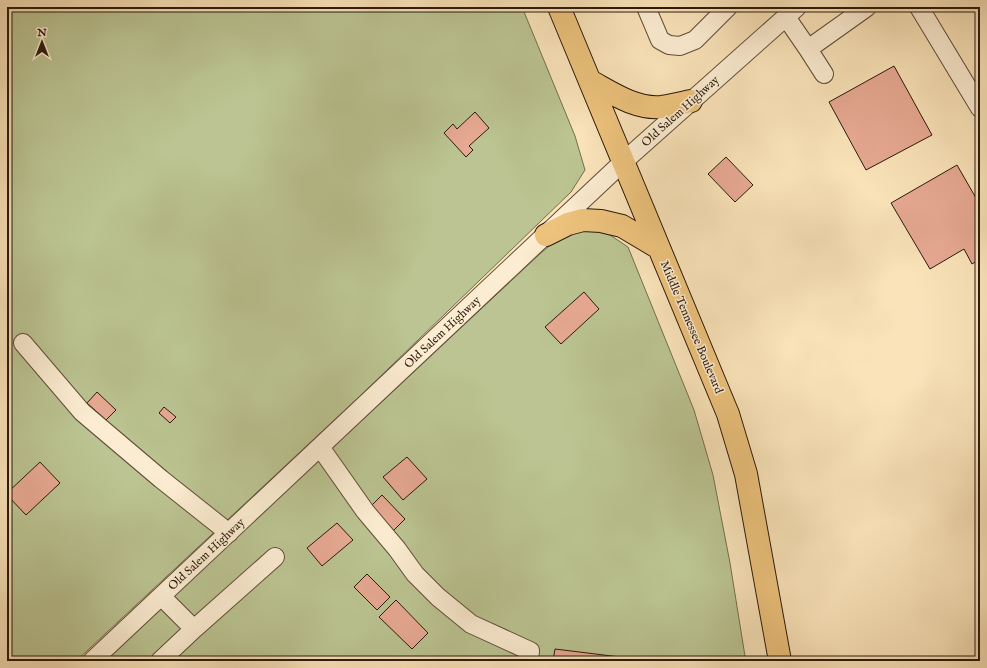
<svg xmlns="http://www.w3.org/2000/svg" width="987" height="668" viewBox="0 0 987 668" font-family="'IM FELL English',serif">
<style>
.green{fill:#bbc492;stroke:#736e4f}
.building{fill:#e7a993;stroke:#2b190c}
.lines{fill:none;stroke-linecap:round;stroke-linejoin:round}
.minor-casing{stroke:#5f4c37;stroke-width:20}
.major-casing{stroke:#2b190c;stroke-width:24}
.minor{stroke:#fcedd2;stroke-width:18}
.major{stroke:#edc27c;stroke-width:22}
.labels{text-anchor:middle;stroke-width:3;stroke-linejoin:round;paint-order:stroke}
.street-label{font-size:12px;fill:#2b190c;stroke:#fcedd2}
</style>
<rect width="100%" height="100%" fill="#fae3b9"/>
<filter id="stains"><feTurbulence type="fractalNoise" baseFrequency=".005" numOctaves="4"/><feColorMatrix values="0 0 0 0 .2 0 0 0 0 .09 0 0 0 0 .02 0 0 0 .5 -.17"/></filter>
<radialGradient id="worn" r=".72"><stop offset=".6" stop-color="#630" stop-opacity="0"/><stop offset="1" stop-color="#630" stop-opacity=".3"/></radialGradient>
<path class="green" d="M7 7H522L575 136 585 170 571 192 358 398 76 661H7Z
M590 229 610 235 628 247 694 410 713 475 730 563 744 650 746 661H104L542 252 564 234Z"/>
<path class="building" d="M894 66 932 135 866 170 829 102Z
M475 112 489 128 469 146 473 150 466 157 444 133 453 124 457 129Z
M726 157 753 185 735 202 708 174Z
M957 165 980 205V259L972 264 964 249 930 269 891 203Z
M584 292 599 309 561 344 545 327Z
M97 392 116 410 106 420 87 403Z
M164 407 176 417 170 423 159 413Z
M407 457 427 479 403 500 383 477Z
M40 462 60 483 26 515 7 495V493Z
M382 495 405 519 393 531 370 507Z
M337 523 353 540 322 566 307 548Z
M367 574 390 597 377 610 354 587Z
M396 600 428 633 412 649 379 617Z
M555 649 628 658V661H553Z"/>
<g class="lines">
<g class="minor-casing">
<path id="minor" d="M646 7 660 40 669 45 680 46 695 40 728 7
M919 7 980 108
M786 17 808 49 867 7
M808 49 824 74
M23 343 82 412 161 479 229 533
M320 447 365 511 397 549 415 574 438 597 471 624 530 651 529 661
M194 629 275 557
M92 661 623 162 797 7
M160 661 194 629 161 596"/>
</g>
<g class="major-casing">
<path id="major" d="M559 7 728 414 746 474 780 661
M590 81C612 93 635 109 661 107 671 106 682 103 691 101
M546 235 568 224 583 220 601 221 622 226 659 248"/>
</g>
<use href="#minor" class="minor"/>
<use href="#major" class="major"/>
</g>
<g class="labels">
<g class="street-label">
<text transform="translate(680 111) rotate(-42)" y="4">Old Salem Highway</text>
<text transform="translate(692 327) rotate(67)" y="4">Middle Tennessee Boulevard</text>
<text transform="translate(442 332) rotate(-43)" y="4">Old Salem Highway</text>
<text transform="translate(206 554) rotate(-43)" y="4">Old Salem Highway</text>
</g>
</g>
<rect width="987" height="668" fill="none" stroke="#fae3b9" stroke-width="24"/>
<rect x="8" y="8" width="971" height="652" fill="none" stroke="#2b190c" stroke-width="2"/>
<rect x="12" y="12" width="963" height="644" fill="none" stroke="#2b190c"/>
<g transform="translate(42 42)" stroke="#fcedd2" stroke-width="3" paint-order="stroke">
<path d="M0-3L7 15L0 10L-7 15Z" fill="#2b190c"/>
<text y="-6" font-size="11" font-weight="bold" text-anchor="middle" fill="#2b190c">N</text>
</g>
<rect width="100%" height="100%" filter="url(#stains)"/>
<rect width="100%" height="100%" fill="url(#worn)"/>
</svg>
